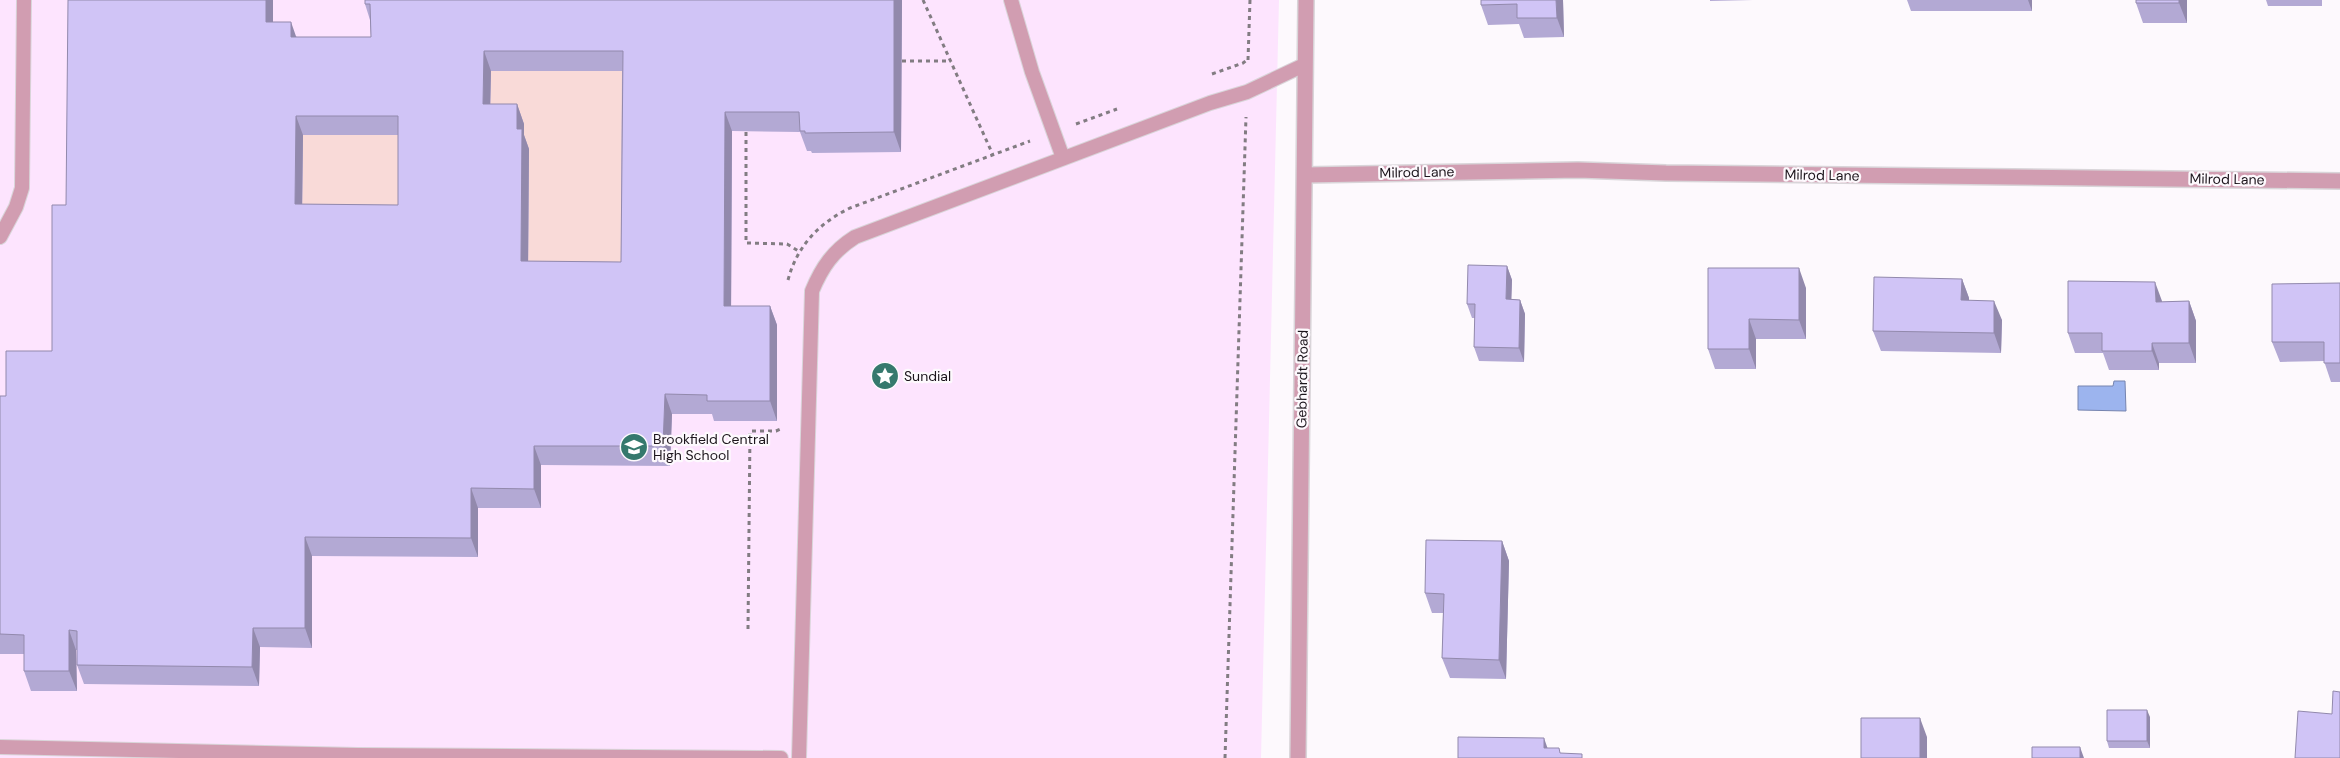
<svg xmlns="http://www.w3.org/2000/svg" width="2340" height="758" viewBox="0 0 2340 758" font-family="'DM Sans',sans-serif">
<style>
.built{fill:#fde4fe}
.green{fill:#f9dad8}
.water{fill:#9cb4ee;stroke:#7684af}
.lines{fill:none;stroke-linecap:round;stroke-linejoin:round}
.service-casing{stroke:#d9d5d9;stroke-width:16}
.minor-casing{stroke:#d9d5d9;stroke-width:18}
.tertiary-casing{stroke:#d9d5d9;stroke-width:18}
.path{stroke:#827c82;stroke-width:3;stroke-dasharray:4 4;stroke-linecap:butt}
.service{stroke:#d19db1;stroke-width:14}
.minor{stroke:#d19db1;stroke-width:15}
.tertiary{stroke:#d19db1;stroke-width:15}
.wall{fill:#b3a9d4;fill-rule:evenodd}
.shaded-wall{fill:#9289ac}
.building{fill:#d0c4f6;stroke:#9289ac;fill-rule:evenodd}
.labels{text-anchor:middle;stroke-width:4.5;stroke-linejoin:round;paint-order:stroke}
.street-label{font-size:14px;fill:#1c151c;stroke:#fdf9fd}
.poi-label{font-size:14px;fill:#1c151c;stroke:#fdf9fd;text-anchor:start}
</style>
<rect width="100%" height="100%" fill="#fdf9fd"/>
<path class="built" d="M0 0H1279L1261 758H0Z"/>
<path class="green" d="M491 71H630L628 281H528L529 149 490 123Z
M303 135H405V225L302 224Z"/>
<path class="water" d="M2114 381H2125L2126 411 2078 410V386H2113Z"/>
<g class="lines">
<g class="service-casing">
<path id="service" d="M1011 0 1032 72 1063 158
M0 237 16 207 22 188 24 0
M0 747 358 755 781 758
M799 758 812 291C822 267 833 251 855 237L1210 103 1247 92 1304 65"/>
</g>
<g class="minor-casing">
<path id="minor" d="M1305 175 1578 170 1666 173 2340 181"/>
</g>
<g class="tertiary-casing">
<path id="tertiary" d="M1298 758 1306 0"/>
</g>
<path class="path" d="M923 0 993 155
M1248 60 1250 0
M902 61H951
M1212 74 1243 63 1248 59
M1076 124 1117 109
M746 132V243L787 244 800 252
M788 280C797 246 819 223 850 208L1030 141
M748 629 750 431H776L783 428
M1225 758 1246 117"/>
<use href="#service" class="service"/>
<use href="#minor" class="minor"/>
<use href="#tertiary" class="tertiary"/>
</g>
<path class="wall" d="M902 0 901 152 812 153 811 151H807L800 132 732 131 731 306H770L777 325V421H714L712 414H672L670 466 541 465V508H478V557L312 556V648L260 647 259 686 84 684 77 665V650H76L77 691H31L24 671V654H0V396H6L52 351 66 205 273 22 297 37H371L370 20 365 4ZM491 71H622L621 262 528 261 529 149 524 135V124L517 104H490ZM303 135H398V205L302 204Z
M1563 0 1564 37 1524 38 1519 24 1488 25 1481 5Z
M1710 0H1753L1710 1Z
M1907 0H2032V11H1911Z
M2136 0H2187V23H2143L2136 3Z
M2266 0H2322V6H2268Z
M1507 266 1512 280 1511 299 1520 300 1525 314 1524 362 1479 361 1474 347 1475 318H1472L1467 304Z
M1708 268 1806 288V339H1756V369H1715L1708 349Z
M1962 279 1969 298V300L2002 320 2001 353 1881 351 1873 331Z
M2340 283V382H2331L2324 361 2280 362 2272 342Z
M2189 301 2196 321V363H2159V370H2109L2103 353H2075L2068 333 2162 302Z
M1502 541 1509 561 1506 679 1450 678 1442 658 1443 613H1432L1425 593Z
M2150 717V748H2109L2107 741Z"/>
<path class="shaded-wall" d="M266 0H273V42L266 22Z
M894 0H902L901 152 894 132Z
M1556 0H1563L1564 37 1557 18Z
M2028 0H2032V11Z
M2179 0H2187V23L2179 3Z
M291 22 298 42 291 37Z
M484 51 491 71 490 123 483 104Z
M517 104 524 124V135L529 149 528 281 521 261 517 129Z
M725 112 732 131 731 325 724 306Z
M296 116 303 135 302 224 295 204Z
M1507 266 1512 280 1511 313 1506 299Z
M1799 268 1806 288V339L1799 320Z
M1962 279 1969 298 1968 320 1961 300Z
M2155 282 2162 301 2163 321 2156 302Z
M1520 300 1525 314 1524 362 1519 348Z
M1994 301 2002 320 2001 353 1994 333Z
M2189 301 2196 321V363L2189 343Z
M770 306 777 325V421L770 401Z
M1749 319 1756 339V369L1749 349Z
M2152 343 2159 363V370L2152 351Z
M665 394 672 414 670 466 663 446Z
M534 446 541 465V508L534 489Z
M471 488 478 508V557L471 538Z
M305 537 312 556V648L305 628Z
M1502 541 1509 561 1506 679 1499 660Z
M253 628 260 647 259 686 252 667Z
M69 630 76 650 77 691 69 671Z
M2147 710 2150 717V748L2147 741Z
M1920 718 1927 737V758H1920Z
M1544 738 1551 758 1544 748Z
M2080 747 2084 758H2080Z"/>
<path class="building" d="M68 0H266V22H291V37H371L370 4H365V0H894V132L805 133V131H800L799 112H725L724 306H770V401H707V395L665 394 663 446H534V489L471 488V538L305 537V628H253L252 667 77 665V631L69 630V671H24V635L0 634V396H6V351H52V205H66ZM484 51H623L621 262 521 261 522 129H517V104H483ZM296 116H398V205L295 204Z
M1481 0H1556L1557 18H1517V4L1481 5Z
M2136 0H2179V3H2136Z
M1468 265 1507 266 1506 299 1520 300 1519 348 1474 347 1475 304H1467Z
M1708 268H1799V320L1749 319V349H1708Z
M1874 277 1962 279 1961 300 1994 301V333L1873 331Z
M2068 281 2155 282 2156 302 2189 301V343H2152V351H2102V333H2068Z
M2340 283V363H2324V342H2272V284Z
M1426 540 1502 541 1499 660 1442 658 1444 594 1425 593Z
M2333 691 2340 692V758H2295L2298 711 2332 714Z
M2107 710H2147V741H2107Z
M1861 718H1920V758H1861Z
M1458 737 1544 738V748H1559L1560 753 1582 754V758H1458Z
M2032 747H2080V758H2032Z"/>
<defs>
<g id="sight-disc" transform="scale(1.4375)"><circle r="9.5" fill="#35796d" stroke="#fdf9fd"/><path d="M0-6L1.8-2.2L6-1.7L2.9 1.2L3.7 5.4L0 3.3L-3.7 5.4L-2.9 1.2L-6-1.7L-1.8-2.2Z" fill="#fff"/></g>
<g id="school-disc" transform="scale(1.4375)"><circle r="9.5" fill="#35796d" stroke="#fdf9fd"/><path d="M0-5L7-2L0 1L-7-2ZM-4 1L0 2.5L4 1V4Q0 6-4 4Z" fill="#fff"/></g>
</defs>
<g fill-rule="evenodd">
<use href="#sight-disc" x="885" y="376"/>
<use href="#school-disc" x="634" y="447"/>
</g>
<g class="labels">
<g class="street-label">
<text transform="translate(1417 172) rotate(-1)" y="5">Milrod Lane</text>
<text transform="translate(1822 175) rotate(1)" y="5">Milrod Lane</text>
<text transform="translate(2227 179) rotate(1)" y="5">Milrod Lane</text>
<text transform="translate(1302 379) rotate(-89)" y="5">Gebhardt Road</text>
</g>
<g class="poi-label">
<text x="904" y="381">Sundial</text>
<text x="653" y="444">Brookfield Central<tspan x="653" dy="16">High School</tspan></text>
</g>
</g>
</svg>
